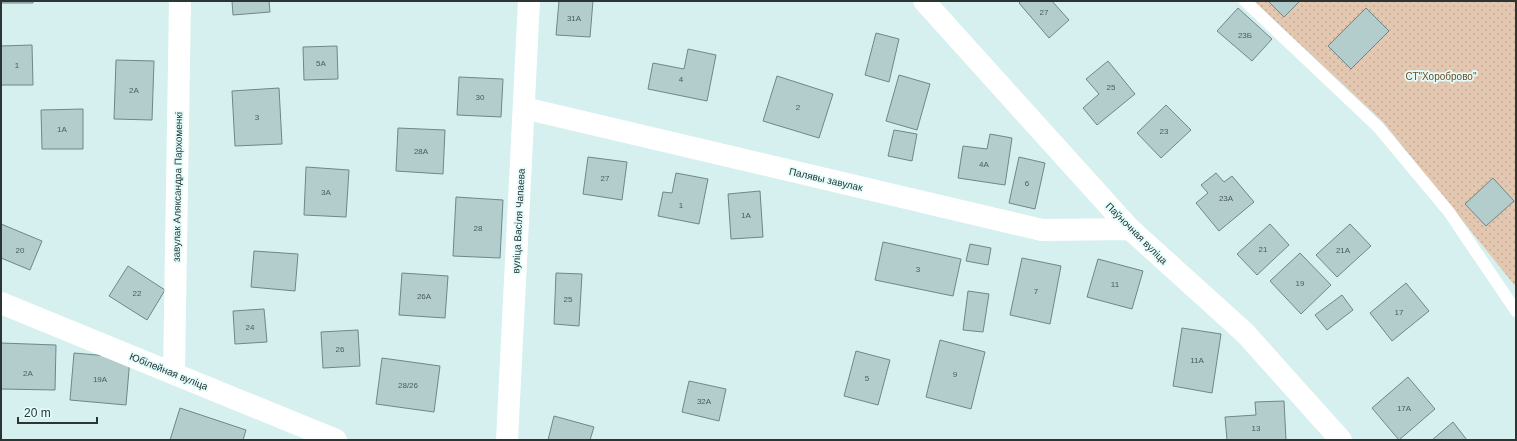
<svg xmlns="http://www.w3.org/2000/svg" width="1517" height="441" viewBox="0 0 1517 441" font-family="Helvetica,sans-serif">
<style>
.garden{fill:url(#garden-dots)}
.building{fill:#b3cdcd;stroke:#6e8787}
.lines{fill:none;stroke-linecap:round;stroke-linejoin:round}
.service{stroke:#fff;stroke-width:12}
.minor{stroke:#fff;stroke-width:22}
.labels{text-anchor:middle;stroke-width:3.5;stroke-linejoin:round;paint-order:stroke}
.number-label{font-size:8px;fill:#4c5b5a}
.park-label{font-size:10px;fill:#754a21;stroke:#e2fdfc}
.street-label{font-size:10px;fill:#2a3534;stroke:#e2fdfc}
</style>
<defs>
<pattern id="garden-dots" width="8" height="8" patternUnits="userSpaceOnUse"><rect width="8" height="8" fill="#e3c7b0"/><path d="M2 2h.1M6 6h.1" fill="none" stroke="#c3ac98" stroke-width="1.8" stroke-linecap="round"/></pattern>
</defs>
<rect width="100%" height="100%" fill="#d5f0ef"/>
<path class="garden" d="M1254 1H1516V287L1383 122Z"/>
<path class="building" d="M1 1H33V3H1Z
M232 1H269L270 12 233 15Z
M559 1H593L590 37 556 35Z
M1021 1H1052L1069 20 1049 38 1019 3Z
M1268 1H1300L1284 17Z
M1238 8 1272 39 1252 61 1217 31Z
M1366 8 1389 31 1351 69 1328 46Z
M876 33 899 39 889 82 865 75Z
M32 45 33 85H1V46Z
M337 46 338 79 304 80 303 47Z
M688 49 716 55 707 101 648 89 653 63 684 69Z
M116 60 154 61 152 120 114 119Z
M1108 61 1135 94 1097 125 1083 108 1099 94 1086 79Z
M899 75 930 84 917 130 886 121Z
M777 76 833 94 819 138 763 121Z
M459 77 503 79 501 117 457 115Z
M279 88 282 144 235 146 232 91Z
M1166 105 1191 130 1161 158 1137 133Z
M83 109V149H42L41 110Z
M398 128 445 130 443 174 396 171Z
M894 130 917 134 912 161 888 156Z
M990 134 1012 138 1005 185 958 178 963 146 987 149Z
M588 157 627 162 622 200 583 194Z
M1019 157 1045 163 1035 209 1009 203Z
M306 167 349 170 346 217 304 215Z
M676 173 708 179 699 224 658 216 663 192 672 193Z
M1216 173 1224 182 1232 176 1254 202 1219 231 1196 203 1208 193 1201 185Z
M1493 178 1514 201 1486 226 1465 204Z
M760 191 763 237 731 239 728 194Z
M456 197 503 200 500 258 453 256Z
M1 224 42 241 30 270 1 258Z
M1270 224 1289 245 1257 275 1237 254Z
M1350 224 1371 246 1337 277 1316 255Z
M883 242 961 259 953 296 875 280Z
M970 244 991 248 988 265 966 261Z
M254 251 298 254 295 291 251 287Z
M1300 253 1331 285 1301 314 1270 281Z
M1022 258 1061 266 1050 324 1010 315Z
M1098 259 1143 271 1132 309 1087 297Z
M128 266 165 290 147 320 109 296Z
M402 273 448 276 445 318 399 315Z
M556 273 582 274 579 326 554 324Z
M1406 283 1429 311 1392 341 1370 313Z
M968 291 989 294 983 332 963 330Z
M1342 295 1353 310 1327 330 1315 315Z
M264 309 267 342 235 344 233 311Z
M1182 328 1221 334 1212 393 1173 386Z
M358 330 360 366 323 368 321 332Z
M940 340 985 352 971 409 926 397Z
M1 343 56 345 55 390 1 389Z
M856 351 890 360 878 405 844 396Z
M74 353 130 358 126 405 70 400Z
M382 358 440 366 434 412 376 404Z
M1408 377 1435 409 1399 440 1372 408Z
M689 381 726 389 719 421 682 412Z
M1284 401 1286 440H1227L1225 417 1256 415 1255 402Z
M180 408 246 430 243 440H170Z
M554 416 594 427 590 440H548Z
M1453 422 1467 440H1432Z"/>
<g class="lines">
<path class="service" d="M1245 1 1378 127 1449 212 1516 311"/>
<path class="minor" d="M924 1 1130 229 1245 333 1341 440
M524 108 1042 230 1130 229
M1 303 336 440
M174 373 180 1
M507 440 529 1"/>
</g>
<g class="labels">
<g class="number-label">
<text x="1044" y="15">27</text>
<text x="574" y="21">31А</text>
<text x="1245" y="38">23Б</text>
<text x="321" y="66">5А</text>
<text x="17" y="68">1</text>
<text x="681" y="82">4</text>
<text x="1111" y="90">25</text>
<text x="134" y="93">2А</text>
<text x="480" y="100">30</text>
<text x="798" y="110">2</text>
<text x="257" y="120">3</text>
<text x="62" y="132">1А</text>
<text x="1164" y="134">23</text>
<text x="421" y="154">28А</text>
<text x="984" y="167">4А</text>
<text x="605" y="181">27</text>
<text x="1027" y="186">6</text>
<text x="326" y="195">3А</text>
<text x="1226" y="201">23А</text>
<text x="681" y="208">1</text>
<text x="746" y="218">1А</text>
<text x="478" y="231">28</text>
<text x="1263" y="252">21</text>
<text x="20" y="253">20</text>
<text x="1343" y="253">21А</text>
<text x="918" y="272">3</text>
<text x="1300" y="286">19</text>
<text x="1115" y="287">11</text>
<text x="1036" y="294">7</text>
<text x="137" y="296">22</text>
<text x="424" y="299">26А</text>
<text x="568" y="302">25</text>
<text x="1399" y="315">17</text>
<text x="250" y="330">24</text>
<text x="340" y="352">26</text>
<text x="1197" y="363">11А</text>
<text x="28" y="376">2А</text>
<text x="955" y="377">9</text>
<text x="867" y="381">5</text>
<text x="100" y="382">19А</text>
<text x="408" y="388">28/26</text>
<text x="704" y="404">32А</text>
<text x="1404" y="411">17А</text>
<text x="1256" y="431">13</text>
</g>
<g class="park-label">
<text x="1441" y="80">СТ"Хороброво"</text>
</g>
<g class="street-label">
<text transform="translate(826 179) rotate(13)" y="4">Палявы завулак</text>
<text transform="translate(177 187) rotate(-89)" y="4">завулак Аляксандра Пархоменкі</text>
<text transform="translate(518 221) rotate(-87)" y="4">вуліца Васіля Чапаева</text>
<text transform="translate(1137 233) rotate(45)" y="4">Паўночная вуліца</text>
<text transform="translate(169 371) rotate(22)" y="4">Юбілейная вуліца</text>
</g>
</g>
<rect width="1517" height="441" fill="none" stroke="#2a3534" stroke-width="4"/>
<path d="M18 417v6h79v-6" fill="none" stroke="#2a3534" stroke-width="2"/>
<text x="24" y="417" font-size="12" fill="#2a3534" stroke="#e2fdfc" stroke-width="3" paint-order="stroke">20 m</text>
</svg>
